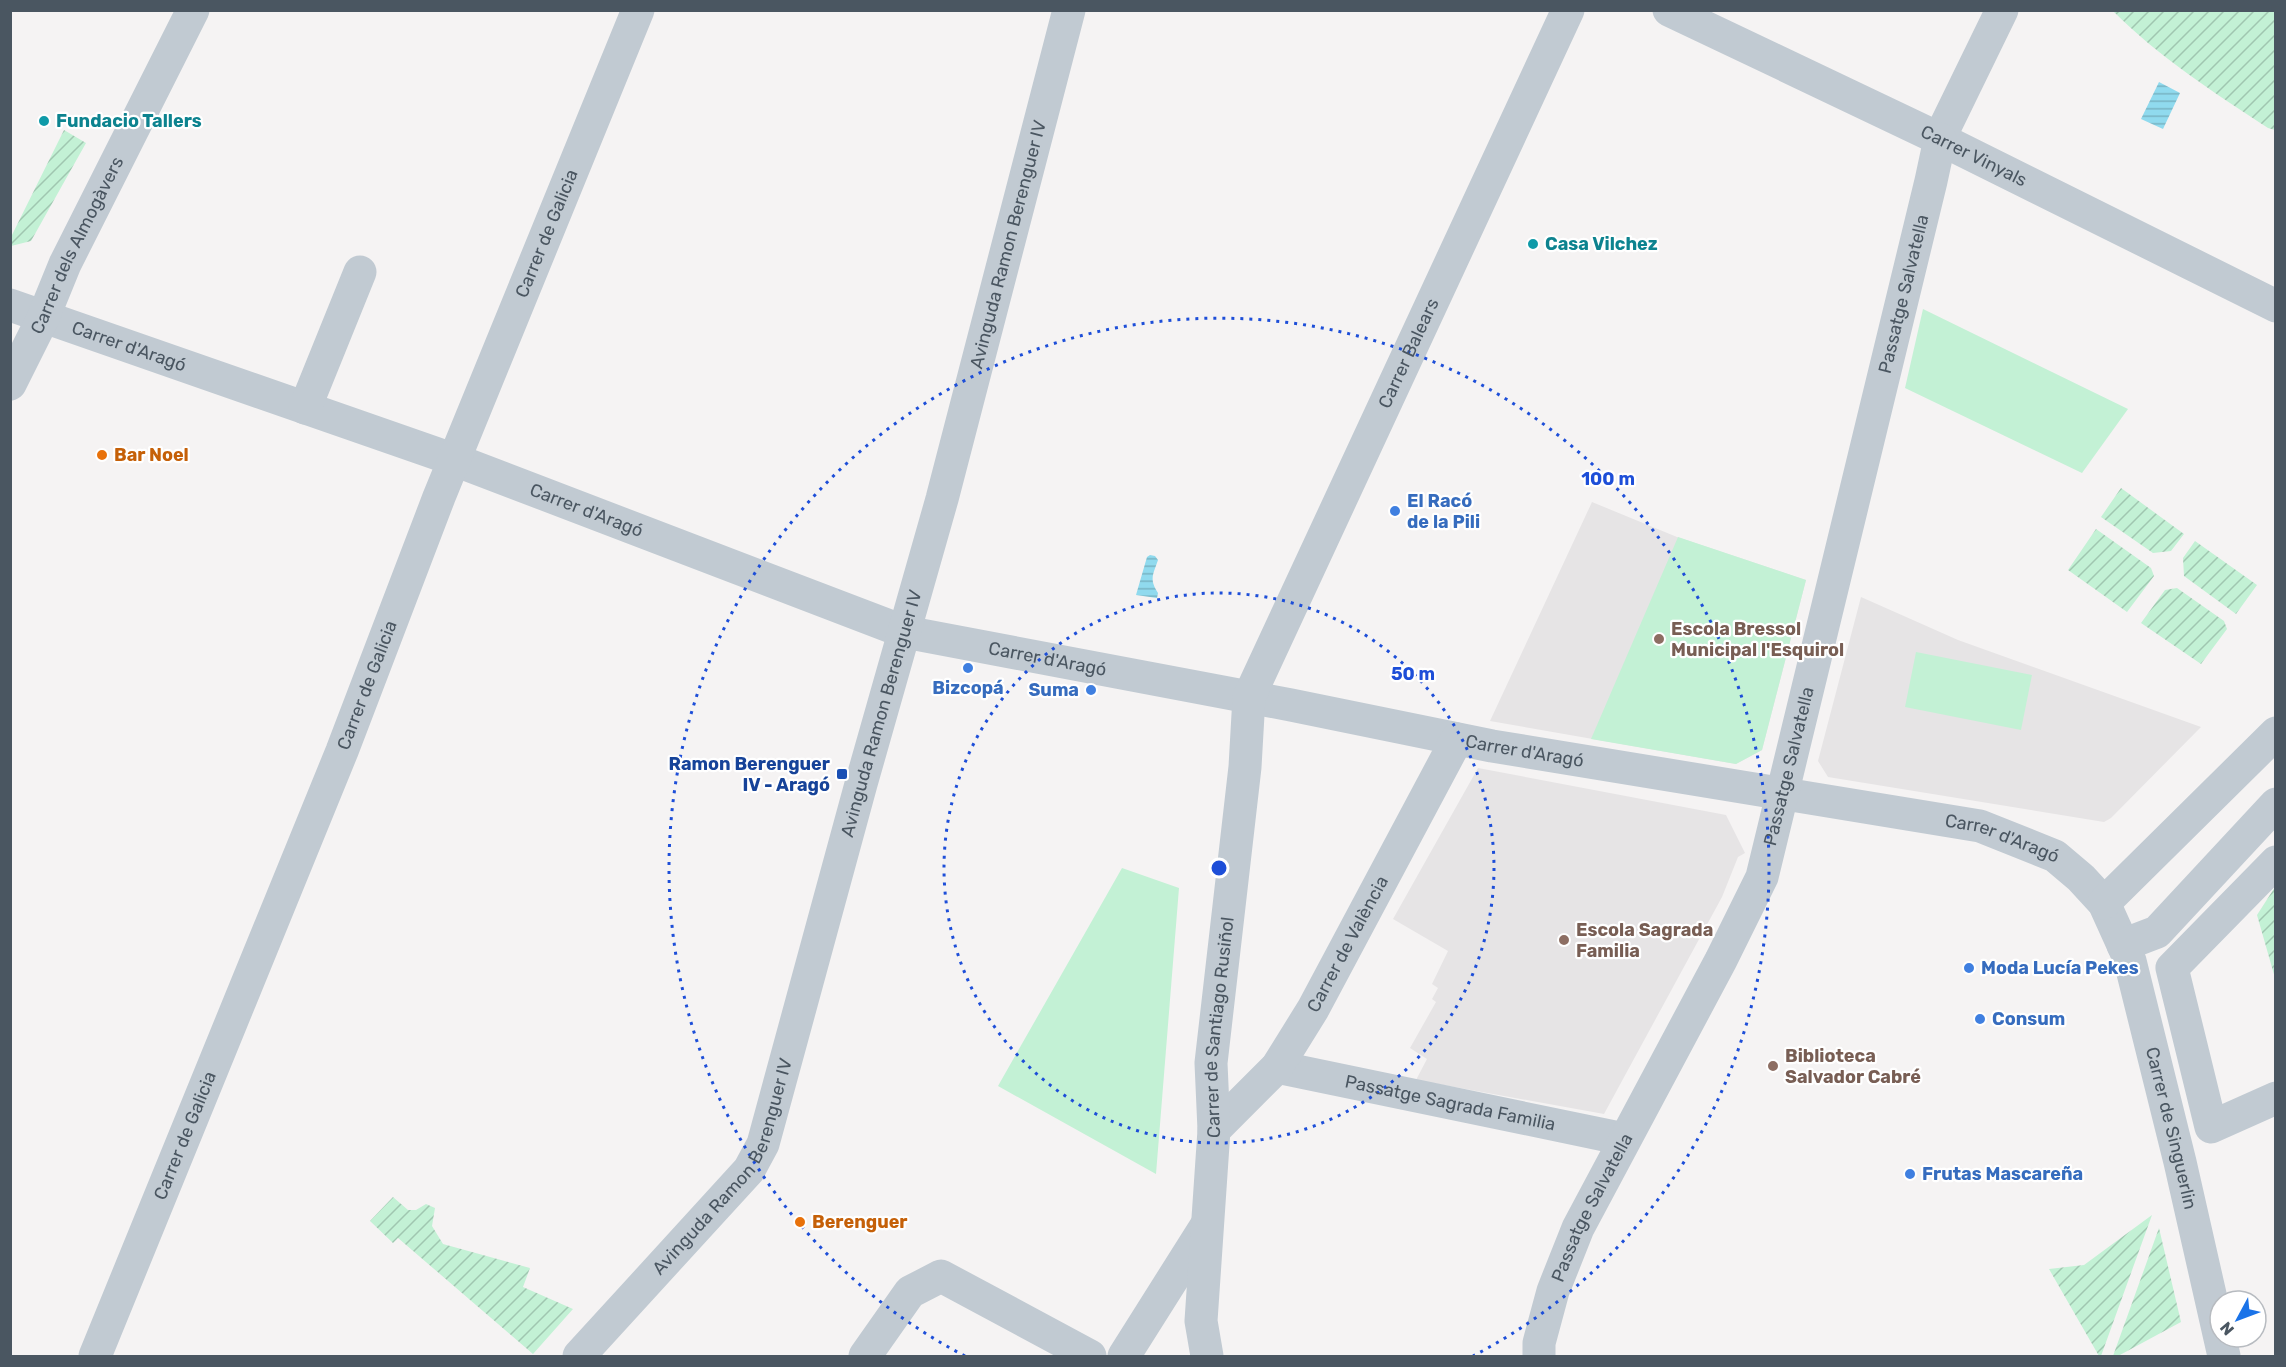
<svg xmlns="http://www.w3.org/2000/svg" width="2286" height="1367" viewBox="0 0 2286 1367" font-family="Rubik,sans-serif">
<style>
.education{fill:#e6e4e5}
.grass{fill:#c3f1d5}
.garden{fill:url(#garden-furrows)}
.water{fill:url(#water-rules)}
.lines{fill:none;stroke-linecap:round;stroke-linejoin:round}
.minor{stroke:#c1cad2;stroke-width:33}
.ring{fill:none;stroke:#1d4ed8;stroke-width:3;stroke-dasharray:3 6}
.culture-dot{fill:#0f9aa8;stroke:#fff;stroke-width:2}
.food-dot{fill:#e8710a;stroke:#fff;stroke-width:2}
.shop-dot{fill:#3f7fe0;stroke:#fff;stroke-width:2}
.education-dot{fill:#8d6e63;stroke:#fff;stroke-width:2}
.transit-dot{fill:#1a4fb4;stroke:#fff;stroke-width:2}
.labels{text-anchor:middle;stroke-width:4.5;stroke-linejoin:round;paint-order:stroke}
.culture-label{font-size:18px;font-weight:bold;fill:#0d838f;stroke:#fff;text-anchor:start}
.street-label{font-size:18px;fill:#4a5661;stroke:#fff}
.food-label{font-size:18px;font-weight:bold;fill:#c56008;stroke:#fff;text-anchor:start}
.shop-label{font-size:18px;font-weight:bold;fill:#366cbe;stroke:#fff;text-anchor:start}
.education-label{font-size:18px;font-weight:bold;fill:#785e54;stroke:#fff;text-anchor:start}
.transit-label{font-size:18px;font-weight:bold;fill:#164399;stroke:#fff;text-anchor:end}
.centre{fill:#1d4ed8;stroke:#fff;stroke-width:3}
.ring-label{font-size:18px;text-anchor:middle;font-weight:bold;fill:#1d4ed8;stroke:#fff;stroke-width:4.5;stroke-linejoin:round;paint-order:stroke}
</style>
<defs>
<pattern id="garden-furrows" width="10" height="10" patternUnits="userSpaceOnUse" patternTransform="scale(1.5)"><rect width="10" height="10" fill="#c3f1d5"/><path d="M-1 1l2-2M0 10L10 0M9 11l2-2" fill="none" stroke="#a0c6b0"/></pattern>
<pattern id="water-rules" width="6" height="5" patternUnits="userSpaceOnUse" patternTransform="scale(1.5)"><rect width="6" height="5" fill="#90daee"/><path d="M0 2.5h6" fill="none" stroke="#78b4c4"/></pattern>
</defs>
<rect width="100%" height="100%" fill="#f5f3f3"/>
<path class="education" d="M1592 502 1677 537 1806 580 1762 750 1736 764 1490 721Z
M1861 597 1958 640 2201 727 2111 818 2104 822 1828 777 1818 761Z
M1478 768 1726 815 1745 853 1738 857 1722 897 1604 1114 1416 1080 1427 1059 1410 1048 1436 1002 1432 999 1438 988 1432 984 1448 951 1393 919Z"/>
<path class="grass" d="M1923 309 2128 409 2082 473 1905 388Z
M1678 537 1806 580 1762 750 1736 764 1591 739Z
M1916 652 2032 675 2021 730 1905 707Z
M1122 868 1179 888 1156 1174 998 1086Z"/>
<path class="garden" d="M2113 11H2275V130L2268 128C2213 92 2159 57 2113 11Z
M64 130 86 143 31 241 11 246V237Z
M2121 488 2184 534 2171 551 2153 553 2101 517Z
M2096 529 2151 568 2154 576 2127 612 2068 570Z
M2195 541 2257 585 2236 614 2184 576 2183 558Z
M2177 588 2224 621 2227 629 2201 664 2141 623 2165 590Z
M2275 887V978L2257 915Z
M393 1197 408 1210H416L426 1204 435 1208 432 1226 443 1244 530 1268 523 1287 573 1309 533 1354 398 1238 393 1243 370 1221Z
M2152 1215 2101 1356H2099L2049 1269 2084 1265Z
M2159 1228 2181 1322 2118 1356H2113Z"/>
<path class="water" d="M2159 82 2180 93 2163 129 2141 119Z
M1150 555 1155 556 1158 560C1153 575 1149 579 1158 593L1157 598 1136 595 1147 557Z"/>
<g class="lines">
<g class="minor">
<path id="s1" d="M1669 10 1940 139 2276 306"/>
<path d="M1944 129 2002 10"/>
<path id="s2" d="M10 305 455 460 905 632 1291 705 1492 746 1980 826 2055 856 2081 878 2104 903 2123 945 2130 961 2180 1162 2224 1356"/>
<path id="s3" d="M10 384 43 318 65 264 193 10"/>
<path d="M305 408 360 272"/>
<path d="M2276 862 2172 968 2211 1127 2276 1098"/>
<path d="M2104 903 2276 733"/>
<path d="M2123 945 2157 932 2276 804"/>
<path id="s4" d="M1277 1067 1624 1139"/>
<path id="s5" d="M1214 1130 1277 1067 1313 1009 1457 739"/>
<path id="s6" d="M95 1356 342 751 439 497 638 10"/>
<path id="s7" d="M579 1356 749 1170 763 1144 861 784 942 499 1069 10"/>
<path d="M865 1356 910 1292 941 1276 1090 1356"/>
<path d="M1124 1356 1206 1226"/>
<path id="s8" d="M1207 1356 1201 1321 1214 1130 1211 1063 1245 767 1249 697 1568 10"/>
<path id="s9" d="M1539 1356V1343L1553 1291 1578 1228 1721 960 1762 877 1931 181 1940 139"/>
</g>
</g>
<g class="ring">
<circle cx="1219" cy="868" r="275"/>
<path d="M965 1356A550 550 0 1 1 1473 1356"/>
</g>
<g class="culture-dot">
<circle cx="44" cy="121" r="6"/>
<circle cx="1533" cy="244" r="6"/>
</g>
<g class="food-dot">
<circle cx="102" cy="455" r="6"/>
<circle cx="800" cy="1222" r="6"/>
</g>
<g class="shop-dot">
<circle cx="1395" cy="511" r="6"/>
<circle cx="968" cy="668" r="6"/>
<circle cx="1091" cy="690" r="6"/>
<circle cx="1969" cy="968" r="6"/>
<circle cx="1980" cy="1019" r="6"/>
<circle cx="1910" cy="1174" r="6"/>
</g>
<g class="education-dot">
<circle cx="1659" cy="639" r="6"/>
<circle cx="1564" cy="940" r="6"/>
<circle cx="1773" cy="1066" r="6"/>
</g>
<rect class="transit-dot" x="836" y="768" width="12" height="12" rx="3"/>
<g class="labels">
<g class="culture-label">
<text x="56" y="127">Fundacio Tallers</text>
<text x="1545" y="250">Casa Vilchez</text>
</g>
<g class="street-label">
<text dy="6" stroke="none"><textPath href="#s1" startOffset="338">Carrer Vinyals</textPath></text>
<text dy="6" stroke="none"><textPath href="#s6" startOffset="1210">Carrer de Galicia</textPath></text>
<text dy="6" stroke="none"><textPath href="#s3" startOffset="154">Carrer dels Almogàvers</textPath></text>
<text dy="6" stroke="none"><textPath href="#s7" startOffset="1214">Avinguda Ramon Berenguer IV</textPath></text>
<text dy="6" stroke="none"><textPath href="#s9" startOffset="1131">Passatge Salvatella</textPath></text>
<text dy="6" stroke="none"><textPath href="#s2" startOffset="126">Carrer d'Aragó</textPath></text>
<text dy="6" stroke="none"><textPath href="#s8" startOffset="1041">Carrer Balears</textPath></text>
<text dy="6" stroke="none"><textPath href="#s2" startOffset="612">Carrer d'Aragó</textPath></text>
<text dy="6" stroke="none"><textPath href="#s2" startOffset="1098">Carrer d'Aragó</textPath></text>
<text dy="6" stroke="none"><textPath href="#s6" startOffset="724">Carrer de Galicia</textPath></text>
<text dy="6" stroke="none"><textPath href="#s7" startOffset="728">Avinguda Ramon Berenguer IV</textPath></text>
<text dy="6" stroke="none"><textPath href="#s2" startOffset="1584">Carrer d'Aragó</textPath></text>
<text dy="6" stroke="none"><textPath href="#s9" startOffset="645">Passatge Salvatella</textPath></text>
<text dy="6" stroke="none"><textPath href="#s2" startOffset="2070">Carrer d'Aragó</textPath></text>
<text dy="6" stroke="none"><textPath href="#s5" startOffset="231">Carrer de València</textPath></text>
<text dy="6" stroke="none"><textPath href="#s8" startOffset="330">Carrer de Santiago Rusiñol</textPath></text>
<text dy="6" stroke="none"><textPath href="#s4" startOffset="177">Passatge Sagrada Familia</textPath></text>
<text dy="6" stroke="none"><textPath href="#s2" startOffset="2430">Carrer de Singuerlin</textPath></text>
<text dy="6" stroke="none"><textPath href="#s6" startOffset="238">Carrer de Galicia</textPath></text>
<text dy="6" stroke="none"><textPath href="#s7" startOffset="242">Avinguda Ramon Berenguer IV</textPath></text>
<text dy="6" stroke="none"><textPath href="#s9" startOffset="159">Passatge Salvatella</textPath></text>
</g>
<g class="food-label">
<text x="114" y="461">Bar Noel</text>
<text x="812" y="1228">Berenguer</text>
</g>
<g class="shop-label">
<text x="1407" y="507">El Racó<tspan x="1407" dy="21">de la Pili</tspan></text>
<text x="968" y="694" text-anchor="middle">Bizcopá</text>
<text x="1079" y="696" text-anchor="end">Suma</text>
<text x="1981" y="974">Moda Lucía Pekes</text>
<text x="1992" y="1025">Consum</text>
<text x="1922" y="1180">Frutas Mascareña</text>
</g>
<g class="education-label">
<text x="1671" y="635">Escola Bressol<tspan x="1671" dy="21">Municipal l'Esquirol</tspan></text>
<text x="1576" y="936">Escola Sagrada<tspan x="1576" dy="21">Familia</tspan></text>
<text x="1785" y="1062">Biblioteca<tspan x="1785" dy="21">Salvador Cabré</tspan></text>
</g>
<g class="transit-label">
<text x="830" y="770">Ramon Berenguer<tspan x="830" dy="21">IV - Aragó</tspan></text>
</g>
</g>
<circle cx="1219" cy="868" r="9" class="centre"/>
<g class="ring-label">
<text x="1608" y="485">100 m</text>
<text x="1413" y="680">50 m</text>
</g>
<rect width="2286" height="1367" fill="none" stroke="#4a5661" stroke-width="24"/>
<g transform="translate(2238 1319) rotate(229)"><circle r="28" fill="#ffffff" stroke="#b7bbc0" stroke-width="1.5"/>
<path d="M0-4.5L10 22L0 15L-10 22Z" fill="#1a73e8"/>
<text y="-9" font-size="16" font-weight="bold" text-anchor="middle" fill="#4a5661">N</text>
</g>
</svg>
